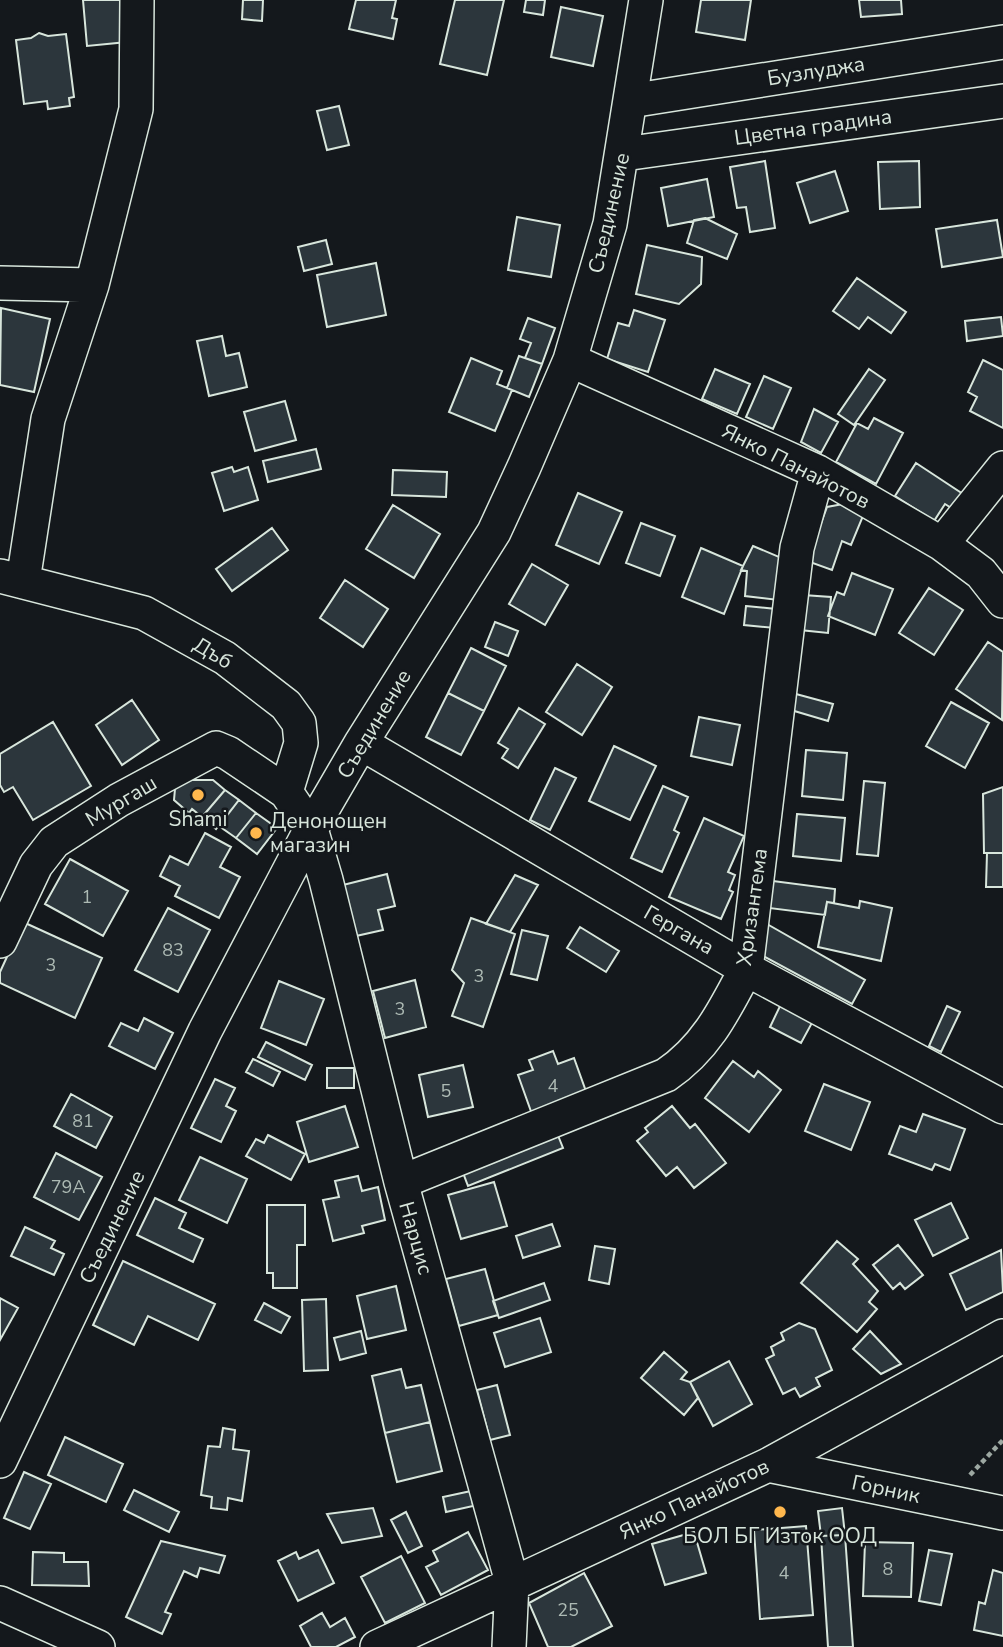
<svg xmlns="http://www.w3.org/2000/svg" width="1003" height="1647" viewBox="0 0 1003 1647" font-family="'Nunito Sans',sans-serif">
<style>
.building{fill:#2c363c;stroke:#d8e6dc;stroke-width:2}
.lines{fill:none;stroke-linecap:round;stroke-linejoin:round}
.minor-casing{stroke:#d8e6dc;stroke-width:36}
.path{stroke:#9da8a2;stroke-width:4.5;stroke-dasharray:5 3.5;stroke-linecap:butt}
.minor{stroke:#14181c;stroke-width:33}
.poi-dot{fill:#ffb74d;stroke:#14181c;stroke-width:2.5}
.labels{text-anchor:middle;stroke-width:5;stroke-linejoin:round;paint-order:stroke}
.number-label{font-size:18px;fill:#adbab4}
.street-label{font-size:21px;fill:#d8e6dc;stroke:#14181c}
.poi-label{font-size:21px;fill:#d8e6dc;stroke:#14181c}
</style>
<rect width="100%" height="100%" fill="#14181c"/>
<path class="building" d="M83 0H123L127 42 87 46Z
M243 0H263L262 21 242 19Z
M356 0H396L392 18 397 19 393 39 349 29Z
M455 0H504L487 75 440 64Z
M526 0H545L543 15 524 12Z
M701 0H751L745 40 696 32Z
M859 0H901L902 14 861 17Z
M561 7 603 16 593 66 551 57Z
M39 33 48 36 66 34 74 97 69 98 70 106 48 109 47 101 24 104 16 40 31 38Z
M339 106 349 145 327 150 317 111Z
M765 161 775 228 750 232 746 207 737 208 730 167Z
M919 161 920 207 880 209 878 162Z
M835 171 848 211 810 223 797 183Z
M707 179 714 217 668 226 661 188Z
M517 217 560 225 551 277 508 270Z
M705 218 737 234 727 259 687 243 694 220Z
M997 220 1003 257 942 267 936 229Z
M326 240 332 264 304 271 298 247Z
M647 245 702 257 701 284 679 304 636 294Z
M376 263 386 315 327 327 317 275Z
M857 278 906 312 891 333 868 317 859 329 833 311Z
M1 308 50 319 34 392 0 385Z
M634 310 665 320 648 372 607 359 618 323 629 326Z
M1001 317 1003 336 967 341 965 321Z
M528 318 555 328 542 364 525 358 531 343 520 339Z
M222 336 226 356 239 353 247 387 209 396 197 341Z
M519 356 542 364 529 397 507 388Z
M471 358 502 371 497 384 512 390 495 431 449 412Z
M983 360 1003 370V428L970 411 977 397 968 392Z
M715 369 750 384 737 414 702 399Z
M869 369 885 380 854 425 838 414Z
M764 376 791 388 773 429 746 417Z
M285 401 296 440 255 451 244 412Z
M814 409 838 422 821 453 801 442Z
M874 418 903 433 876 484 836 462 857 423 868 429Z
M316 449 321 469 268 482 263 461Z
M916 463 963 494 953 509 945 504 934 521 895 496Z
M232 467 234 472 248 467 258 500 224 511 212 473Z
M393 470 447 472 446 497 392 495Z
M578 493 622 512 599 564 556 545Z
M843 504 863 516 851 545 842 541 832 570 807 561 827 507Z
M393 505 440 534 414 578 366 549Z
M641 523 675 536 660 576 626 563Z
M272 528 288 550 232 591 216 569Z
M753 546 784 559 778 600 745 596 747 571 741 570Z
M701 548 743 566 724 614 682 597Z
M532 564 568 585 545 625 509 604Z
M852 573 893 589 875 635 828 616 837 592 844 595Z
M345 580 388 609 363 647 320 618Z
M929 588 963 610 934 655 899 633Z
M803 595 831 597 828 633 800 630Z
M746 606 776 609 775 628 744 625Z
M495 622 518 631 508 656 485 647Z
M988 642 1003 652 1002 720 956 689Z
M471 648 506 666 484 711 448 693Z
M577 664 612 687 582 735 546 712Z
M448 693 484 711 461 755 426 737Z
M796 694 833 704 828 721 791 710Z
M132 700 159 740 122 765 96 725Z
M951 702 989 723 965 768 926 746Z
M519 708 545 724 518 768 502 758 508 749 498 743Z
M699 717 740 725 732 765 691 756Z
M53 722 91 786 33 820 13 787 4 792 0 785V754Z
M614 746 656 766 630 820 589 801Z
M806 750 847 753 843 800 802 796Z
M555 768 576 778 550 830 530 820Z
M185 780H213L225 790 202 817 192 809 189 813 174 800 175 789Z
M864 781 885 783 878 856 857 854Z
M663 786 688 797 674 830 679 833 662 872 631 858Z
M1003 787V853H984L983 794Z
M225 790 239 800 216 829 202 817Z
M239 800 256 813 236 838 219 826Z
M256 813 277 828 257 854 236 838Z
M797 814 845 818 841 861 793 856Z
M704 818 744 836 728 872 735 875 729 890 733 892 721 919 669 897Z
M205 833 231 847 220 867 240 877 219 918 175 896 180 886 160 876 170 856 188 865Z
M987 853H1003V887H986Z
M70 859 128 891 103 936 45 904Z
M387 874 395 906 378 910 383 930 356 936 343 885Z
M515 875 538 885 510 932 486 924Z
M773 881 835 889 834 903 827 902 825 915 769 908Z
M860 901 892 908 881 961 818 947 827 902 859 908Z
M168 908 210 930 178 992 135 970Z
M471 918 515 934 483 1027 452 1016 464 983 452 970Z
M23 922 102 958 75 1018 0 983V972Z
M767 924 865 980 852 1004 763 956Z
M580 927 619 951 606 972 567 948Z
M522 930 548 936 537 980 511 974Z
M415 980 426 1027 385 1038 373 991Z
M279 981 324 999 306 1045 261 1028Z
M781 1004 813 1021 801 1043 770 1027Z
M947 1006 960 1012 941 1052 929 1046Z
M144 1018 173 1033 155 1069 109 1046 121 1023 138 1031Z
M266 1042 312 1065 305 1080 258 1057Z
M553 1051 558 1064 574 1058 588 1097 533 1117 518 1075 533 1070 529 1060Z
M253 1059 280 1072 273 1086 246 1072Z
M733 1061 754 1077 758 1071 781 1090 749 1132 705 1098Z
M463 1065 473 1107 428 1117 419 1075Z
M327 1068H354V1088H327Z
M215 1079 235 1088 226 1106 236 1111 221 1142 191 1128Z
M824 1084 870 1102 851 1150 805 1131Z
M71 1094 112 1117 96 1148 54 1126Z
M345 1106 358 1147 309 1162 297 1122Z
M672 1106 690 1128 695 1124 726 1163 694 1188 677 1167 666 1176 637 1141 648 1132 645 1128Z
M923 1114 965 1129 950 1170 935 1164 932 1170 889 1154 900 1126 916 1132Z
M557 1133 563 1148 468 1186 462 1170Z
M268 1135 305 1154 291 1180 246 1156 256 1139 264 1143Z
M56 1153 102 1177 79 1220 34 1197Z
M200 1157 247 1179 227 1223 179 1200Z
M358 1176 362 1191 378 1187 385 1220 362 1226 364 1233 333 1241 323 1200 339 1197 335 1181Z
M494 1182 507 1226 461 1239 448 1195Z
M155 1198 186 1213 179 1228 203 1239 193 1262 137 1235Z
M951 1203 968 1238 933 1256 915 1220Z
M267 1205H305V1245H297V1288H273V1273H267Z
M552 1224 560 1246 523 1258 516 1236Z
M25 1227 55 1241 51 1248 64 1254 54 1275 11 1256Z
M837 1241 858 1259 853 1264 878 1291 869 1302 877 1309 857 1332 801 1283Z
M898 1245 923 1275 905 1289 900 1283 893 1289 873 1265Z
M595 1246 615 1249 609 1284 589 1280Z
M1001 1250 1003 1292 966 1310 950 1274Z
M123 1261 215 1304 198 1340 148 1316 134 1345 93 1325Z
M485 1269 498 1315 459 1326 446 1279Z
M544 1283 550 1300 499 1318 493 1301Z
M396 1286 406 1330 367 1339 357 1296Z
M0 1298 18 1308 0 1340Z
M326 1299 328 1370 304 1371 302 1300Z
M264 1303 290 1317 281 1333 255 1320Z
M540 1318 551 1352 505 1367 494 1333Z
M799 1323 815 1329 832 1370 816 1378 820 1386 800 1397 795 1388 783 1394 766 1359 774 1355 771 1347 784 1340 781 1333Z
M361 1331 366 1353 340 1360 334 1338Z
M870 1331 901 1364 881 1374 853 1349Z
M664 1352 687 1372 681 1379 690 1382 698 1398 684 1415 641 1378Z
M729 1361 752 1404 713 1426 690 1382Z
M401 1369 406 1388 421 1385 430 1422 385 1433 372 1376Z
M497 1385 510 1435 490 1440 477 1390Z
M430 1422 442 1471 397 1482 385 1433Z
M223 1428 235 1430 233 1449 249 1451 242 1501 228 1498 227 1510 211 1508 212 1497 201 1495 208 1446 220 1447Z
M65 1437 123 1464 106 1502 48 1475Z
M24 1472 51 1484 30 1529 4 1518Z
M134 1490 179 1512 169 1532 124 1510Z
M471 1491 473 1506 446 1512 443 1497Z
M373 1508 382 1536 342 1543 327 1514Z
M842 1508 845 1535 821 1536 818 1511Z
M406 1512 422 1546 408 1553 391 1520Z
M806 1526 813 1615 760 1619 754 1530Z
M468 1532 488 1570 441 1595 426 1567 438 1561 433 1551Z
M694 1532 706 1573 665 1585 652 1544Z
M845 1535 853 1647H828L821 1536Z
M161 1541 225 1556 219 1573 200 1568 197 1577 184 1571 165 1612 171 1614 162 1634 126 1617Z
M865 1542 913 1543 911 1597 863 1596Z
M318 1550 334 1583 298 1601 278 1561 296 1552 299 1559Z
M929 1550 952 1554 941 1605 919 1601Z
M33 1552 64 1553V1562H88L89 1586 32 1585Z
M401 1556 425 1603 385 1623 361 1577Z
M993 1570 1003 1573V1636L974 1630 979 1602 985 1604Z
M584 1573 612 1626 571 1647H548L529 1603Z
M322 1613 330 1627 345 1618 355 1637 336 1647H311L300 1626Z"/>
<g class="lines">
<g class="minor-casing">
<path id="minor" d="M630 101 1003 42
M624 154 1003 101
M0 283 92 285
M570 360 818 472 942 544 981 573 1003 601
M942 544 1003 468
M0 576 144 613 225 658 286 705 299 723 301 743 286 792 311 829 326 880 401 1182 512 1582 509 1647
M23 581 48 419 92 285 136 109 137 0
M361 743 746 969 1003 1107
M0 941 36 865 54 842 119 800 216 748 228 753 286 792
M401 1182 666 1075C706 1048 724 1011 746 969L797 548 818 472
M0 1461 205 1031 311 829 361 743 494 532 524 467 570 360 610 224 646 0
M768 1465 1003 1513
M0 1603 98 1647
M377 1647 768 1465 1003 1336"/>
</g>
<path class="path" d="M970 1475 1003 1440"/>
<use href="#minor" class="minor"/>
</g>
<g class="poi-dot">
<circle cx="198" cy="795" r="7"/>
<circle cx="256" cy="833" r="7"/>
<circle cx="780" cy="1512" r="7"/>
</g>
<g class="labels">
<g class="number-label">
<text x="87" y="903">1</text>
<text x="173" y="956">83</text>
<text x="51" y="971">3</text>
<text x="479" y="982">3</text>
<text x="400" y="1015">3</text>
<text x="553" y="1092">4</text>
<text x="446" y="1097">5</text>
<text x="83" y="1127">81</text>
<text x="68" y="1193">79А</text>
<text x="888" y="1575">8</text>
<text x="784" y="1579">4</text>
<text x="568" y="1616">25</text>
</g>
<g class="street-label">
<text transform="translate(816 71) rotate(-9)" y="7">Бузлуджа</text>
<text transform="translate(813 127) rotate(-8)" y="7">Цветна градина</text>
<text transform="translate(609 213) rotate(-77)" y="7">Съединение</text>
<text transform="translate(796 466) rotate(27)" y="7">Янко Панайотов</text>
<text transform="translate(213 653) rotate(31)" y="7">Дъб</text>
<text transform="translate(374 724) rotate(-59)" y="7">Съединение</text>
<text transform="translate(121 801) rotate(-31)" y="7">Мургаш</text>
<text transform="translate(752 907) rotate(-82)" y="7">Хризантема</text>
<text transform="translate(679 930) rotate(30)" y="7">Гергана</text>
<text transform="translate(112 1227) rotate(-64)" y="7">Съединение</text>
<text transform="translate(416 1238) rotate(74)" y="7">Нарцис</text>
<text transform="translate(886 1489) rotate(12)" y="7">Горник</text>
<text transform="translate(694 1499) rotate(-25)" y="7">Янко Панайотов</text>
</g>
<g class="poi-label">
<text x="198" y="826">Shami</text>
<text x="270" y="828" text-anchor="start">Денонощен<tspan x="270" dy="24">магазин</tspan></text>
<text x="780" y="1543">БОЛ БГ Изток ООД</text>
</g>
</g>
</svg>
